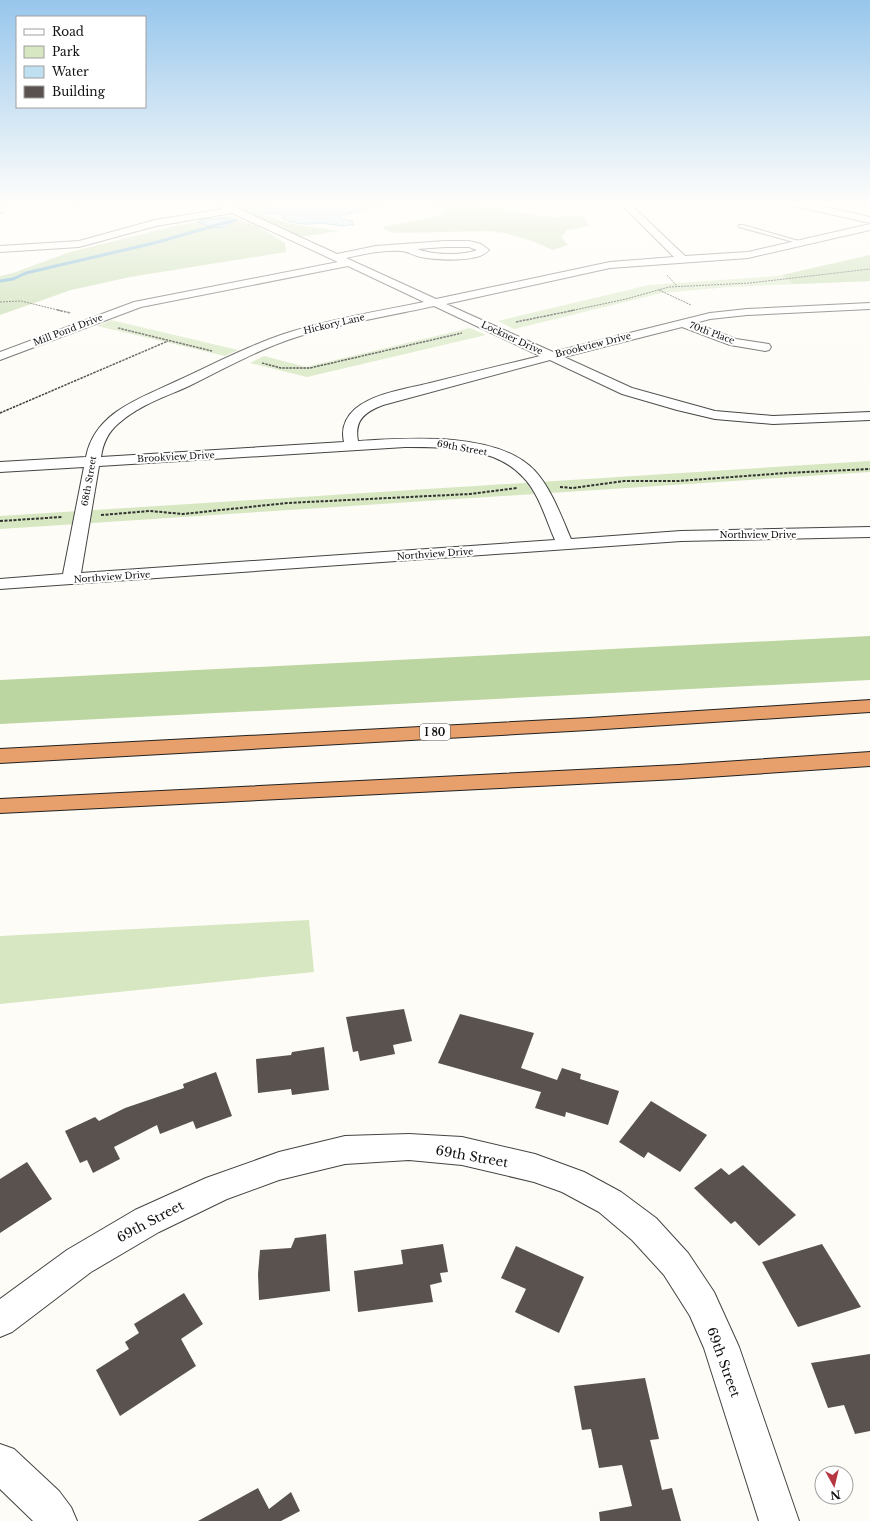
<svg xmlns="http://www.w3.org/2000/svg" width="870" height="1521" viewBox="0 0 870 1521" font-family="'Libre Baskerville',serif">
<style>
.green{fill:#d6e7c1}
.forest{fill:#bcd6a2}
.water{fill:#bfe0f1;stroke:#4c98c2}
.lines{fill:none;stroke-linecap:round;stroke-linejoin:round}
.stream{stroke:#4c98c2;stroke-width:3}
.building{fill:#59524e}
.service-casing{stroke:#444;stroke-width:2}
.minor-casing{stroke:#444;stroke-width:2}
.motorway-casing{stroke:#222;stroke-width:2}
.path-far2{stroke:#333;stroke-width:1;stroke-dasharray:2 1;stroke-linecap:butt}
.path-far1{stroke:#333;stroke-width:1.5;stroke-dasharray:2.5 1;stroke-linecap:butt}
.path{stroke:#333;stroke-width:2;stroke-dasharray:3 1.5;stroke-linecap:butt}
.service{fill:#fff;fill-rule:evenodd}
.minor{fill:#fff;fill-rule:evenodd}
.motorway{fill:#e79f6b;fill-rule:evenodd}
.labels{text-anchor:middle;stroke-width:4;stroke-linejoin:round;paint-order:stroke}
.far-street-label{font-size:9px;fill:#111;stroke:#fff}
.shield{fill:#fff;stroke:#585858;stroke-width:1}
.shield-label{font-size:10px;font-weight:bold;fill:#111}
.near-street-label{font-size:13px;fill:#111;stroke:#fff}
</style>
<rect width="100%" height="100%" fill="#fefcf6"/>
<path class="green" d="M870 255V281L729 287 662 293 514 329 498 321 649 285 777 276Z
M111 320 238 350 225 356 97 326Z
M470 328 486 335 307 377 250 363 264 356 306 367Z
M870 461V472L0 529V516Z
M309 920 314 972 0 1004V936Z"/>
<path class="forest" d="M254 202H280L261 205 258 213 292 224 340 231 299 237 236 208V205Z
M379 202H474L481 206 550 217 583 216 589 226 567 230 561 237 568 245 553 250 532 241 505 233 489 231 397 233 390 232 382 227 443 215 444 209 410 204 363 210Z
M228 216 257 226 285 243 286 252 130 277 71 290 0 315V276L13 273 70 252 171 227Z
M870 255V281L794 284 783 275Z
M870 636V680L0 724V680Z"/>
<path class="water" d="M283 202H376L359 211 340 216 342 219 353 221 351 222 354 224C342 228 332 224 321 223 316 223 312 224 308 224 297 224 290 222 282 218L283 215C276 211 267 216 260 211L261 207 266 204Z
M226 218 231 223C221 232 209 226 198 222L204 219Z"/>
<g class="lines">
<path class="stream" d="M0 281 13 279 26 273 154 243 235 220"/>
</g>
<path class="building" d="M404 1009 412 1041 393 1045 395 1054 360 1061 358 1051 353 1052 346 1017Z
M460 1014 534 1033 521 1068 557 1080 562 1068 581 1074 580 1079 619 1091 608 1125 566 1112 565 1117 535 1108 541 1092 438 1063Z
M324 1047 329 1090 292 1095 291 1089 258 1093 256 1059 291 1055 292 1052Z
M216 1072 232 1116 196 1129 193 1121 160 1134 157 1125 114 1147 120 1159 93 1173 87 1160 80 1163 65 1131 95 1117 99 1121 125 1108 184 1088 183 1084Z
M651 1101 707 1135 680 1172 648 1152 644 1158 619 1142Z
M27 1162 52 1199 0 1233V1179Z
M743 1165 796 1215 759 1246 735 1221 731 1224 694 1188 721 1168 729 1175Z
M326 1234 330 1291 259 1300 258 1274 260 1250 291 1248 295 1238Z
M443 1244 448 1272 440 1273 442 1282 430 1285 433 1302 358 1312 354 1271 403 1264 401 1250Z
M822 1244 861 1307 798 1327 762 1262Z
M516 1246 584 1277 559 1333 515 1312 526 1289 501 1278Z
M184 1293 203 1324 181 1339 196 1366 120 1416 96 1370 129 1349 125 1342 139 1333 134 1324Z
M870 1354V1431L855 1434 844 1405 828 1408 811 1363Z
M645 1378 659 1439 650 1440 662 1490 672 1488 681 1521H600L599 1512 632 1506 622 1465 599 1468 591 1429 582 1430 574 1386Z
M258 1488 269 1509 291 1492 300 1511 281 1521H198Z"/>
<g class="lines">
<g class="service-casing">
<path id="service" d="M80 202H92L73 206 71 205Z
M739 225H743L806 243 801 244 739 227Z"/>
</g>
<g class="minor-casing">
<path id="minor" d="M1 202H10L3 212 0 213Z
M212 202H224L337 254 376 246 445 241H469L481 244 489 250C479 263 436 260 421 257 414 256 408 251 400 251 382 250 364 254 346 258L436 299 610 262 674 257 619 202H628L685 256 748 252 870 224V230L748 258 610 268 446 304 553 352 710 313 747 309 870 303V309L747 315 710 319 695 323 736 339 769 344 771 347 769 350 765 351 730 345 682 327 564 357 632 388 715 411 773 416 870 412V420L773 424 715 419 677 410 622 394 550 360 383 405C365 412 354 420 358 441 408 438 498 431 535 471 552 490 561 516 571 539L681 531 870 527V537L681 541 0 589V579L63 574 84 467 0 472V462L86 457C95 411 142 398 179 380 216 363 252 344 290 332 334 318 380 311 424 302L348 266 141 307 0 360V352L134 302 338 262 232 213 156 226 79 247 0 252V246L79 241 155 220 223 209ZM445 247H469L477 250C461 256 433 255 417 249ZM434 306 540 356C503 365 466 374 430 383 406 389 374 393 355 409 345 418 341 429 344 442L101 457C103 443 108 432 119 423 139 405 165 397 189 386 225 368 261 348 300 336 343 323 389 316 434 306ZM405 447C444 447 495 446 523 477 539 493 546 520 555 540L81 573 99 466Z
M786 202H803L870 217V223L790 205Z
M409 1134 462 1137 535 1154 584 1172 621 1192 656 1218 688 1253 714 1292 739 1347 799 1521H759L704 1348 690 1316 664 1275 632 1240 599 1212 562 1192 534 1182 462 1165 409 1160 345 1164 279 1180 227 1199 159 1232 91 1272 12 1332 0 1337V1299L67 1250 135 1210 206 1178 279 1152 345 1136Z
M0 1444 14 1449 59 1491 71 1507 77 1521H33L0 1489Z"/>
</g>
<g class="motorway-casing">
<path id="motorway" d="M870 700V712L589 730 0 763V749L589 718Z
M870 752V766L678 779 0 813V799L678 765Z"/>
</g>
<path class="path-far2" d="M667 275 677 286
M659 290 691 305
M0 302 21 301 62 311
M570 311 626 299 669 287 750 283 870 269"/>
<path class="path-far1" d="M57 310 71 313
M516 322 575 310
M118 328 212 351
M262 363 281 368H310L462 333
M0 413 168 341"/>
<path class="path" d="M560 487 573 488 624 481H678L786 473 870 469
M101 515 150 511 183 514 287 503 470 494 517 488
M0 521 62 517"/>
<use href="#service" class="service"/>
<use href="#minor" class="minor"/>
<use href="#motorway" class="motorway"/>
</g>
<linearGradient id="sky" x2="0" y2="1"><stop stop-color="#97c6ec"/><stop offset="0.49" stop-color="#fffefb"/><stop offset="1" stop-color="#fffefb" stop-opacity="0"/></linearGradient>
<rect width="870" height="415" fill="url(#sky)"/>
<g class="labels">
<g class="far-street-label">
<text transform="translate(334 324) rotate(-13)" y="3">Hickory Lane</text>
<text transform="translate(68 330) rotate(-21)" y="3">Mill Pond Drive</text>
<text transform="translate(712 333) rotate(20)" y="3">70th Place</text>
<text transform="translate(512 338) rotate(25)" y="3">Lockner Drive</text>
<text transform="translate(593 345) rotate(-14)" y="3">Brookview Drive</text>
<text transform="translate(462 448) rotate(10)" y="3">69th Street</text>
<text transform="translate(176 457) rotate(-3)" y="3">Brookview Drive</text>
<text transform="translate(89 481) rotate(-80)" y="3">68th Street</text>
<text x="758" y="538">Northview Drive</text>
<text transform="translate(435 554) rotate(-4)" y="3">Northview Drive</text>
<text transform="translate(112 577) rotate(-4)" y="3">Northview Drive</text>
</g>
<rect class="shield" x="420" y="724" width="30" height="16" rx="3"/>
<g class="shield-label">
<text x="435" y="736">I 80</text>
</g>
<g class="near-street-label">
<text transform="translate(472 1156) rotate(10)" y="5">69th Street</text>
<text transform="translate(150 1221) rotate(-28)" y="5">69th Street</text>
<text transform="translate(724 1362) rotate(70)" y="5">69th Street</text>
</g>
</g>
<rect x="16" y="16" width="130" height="92" fill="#ffffff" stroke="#a0a0a0"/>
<rect x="24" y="29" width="20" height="6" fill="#ffffff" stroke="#a0a0a0"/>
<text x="52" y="36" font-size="12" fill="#111111">Road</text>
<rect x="24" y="46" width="20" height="12" fill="#d6e7c1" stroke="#a0a0a0"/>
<text x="52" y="56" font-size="12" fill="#111111">Park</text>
<rect x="24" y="66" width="20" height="12" fill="#bfe0f1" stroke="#a0a0a0"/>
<text x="52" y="76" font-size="12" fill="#111111">Water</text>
<rect x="24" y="86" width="20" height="12" fill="#59524e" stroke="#a0a0a0"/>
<text x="52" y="96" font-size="12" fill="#111111">Building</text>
<g transform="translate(834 1485) rotate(172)"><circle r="19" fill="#ffffff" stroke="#a0a0a0"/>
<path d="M0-3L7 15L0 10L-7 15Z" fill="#b53540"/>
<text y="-6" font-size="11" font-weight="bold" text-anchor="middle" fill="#111111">N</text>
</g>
</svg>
